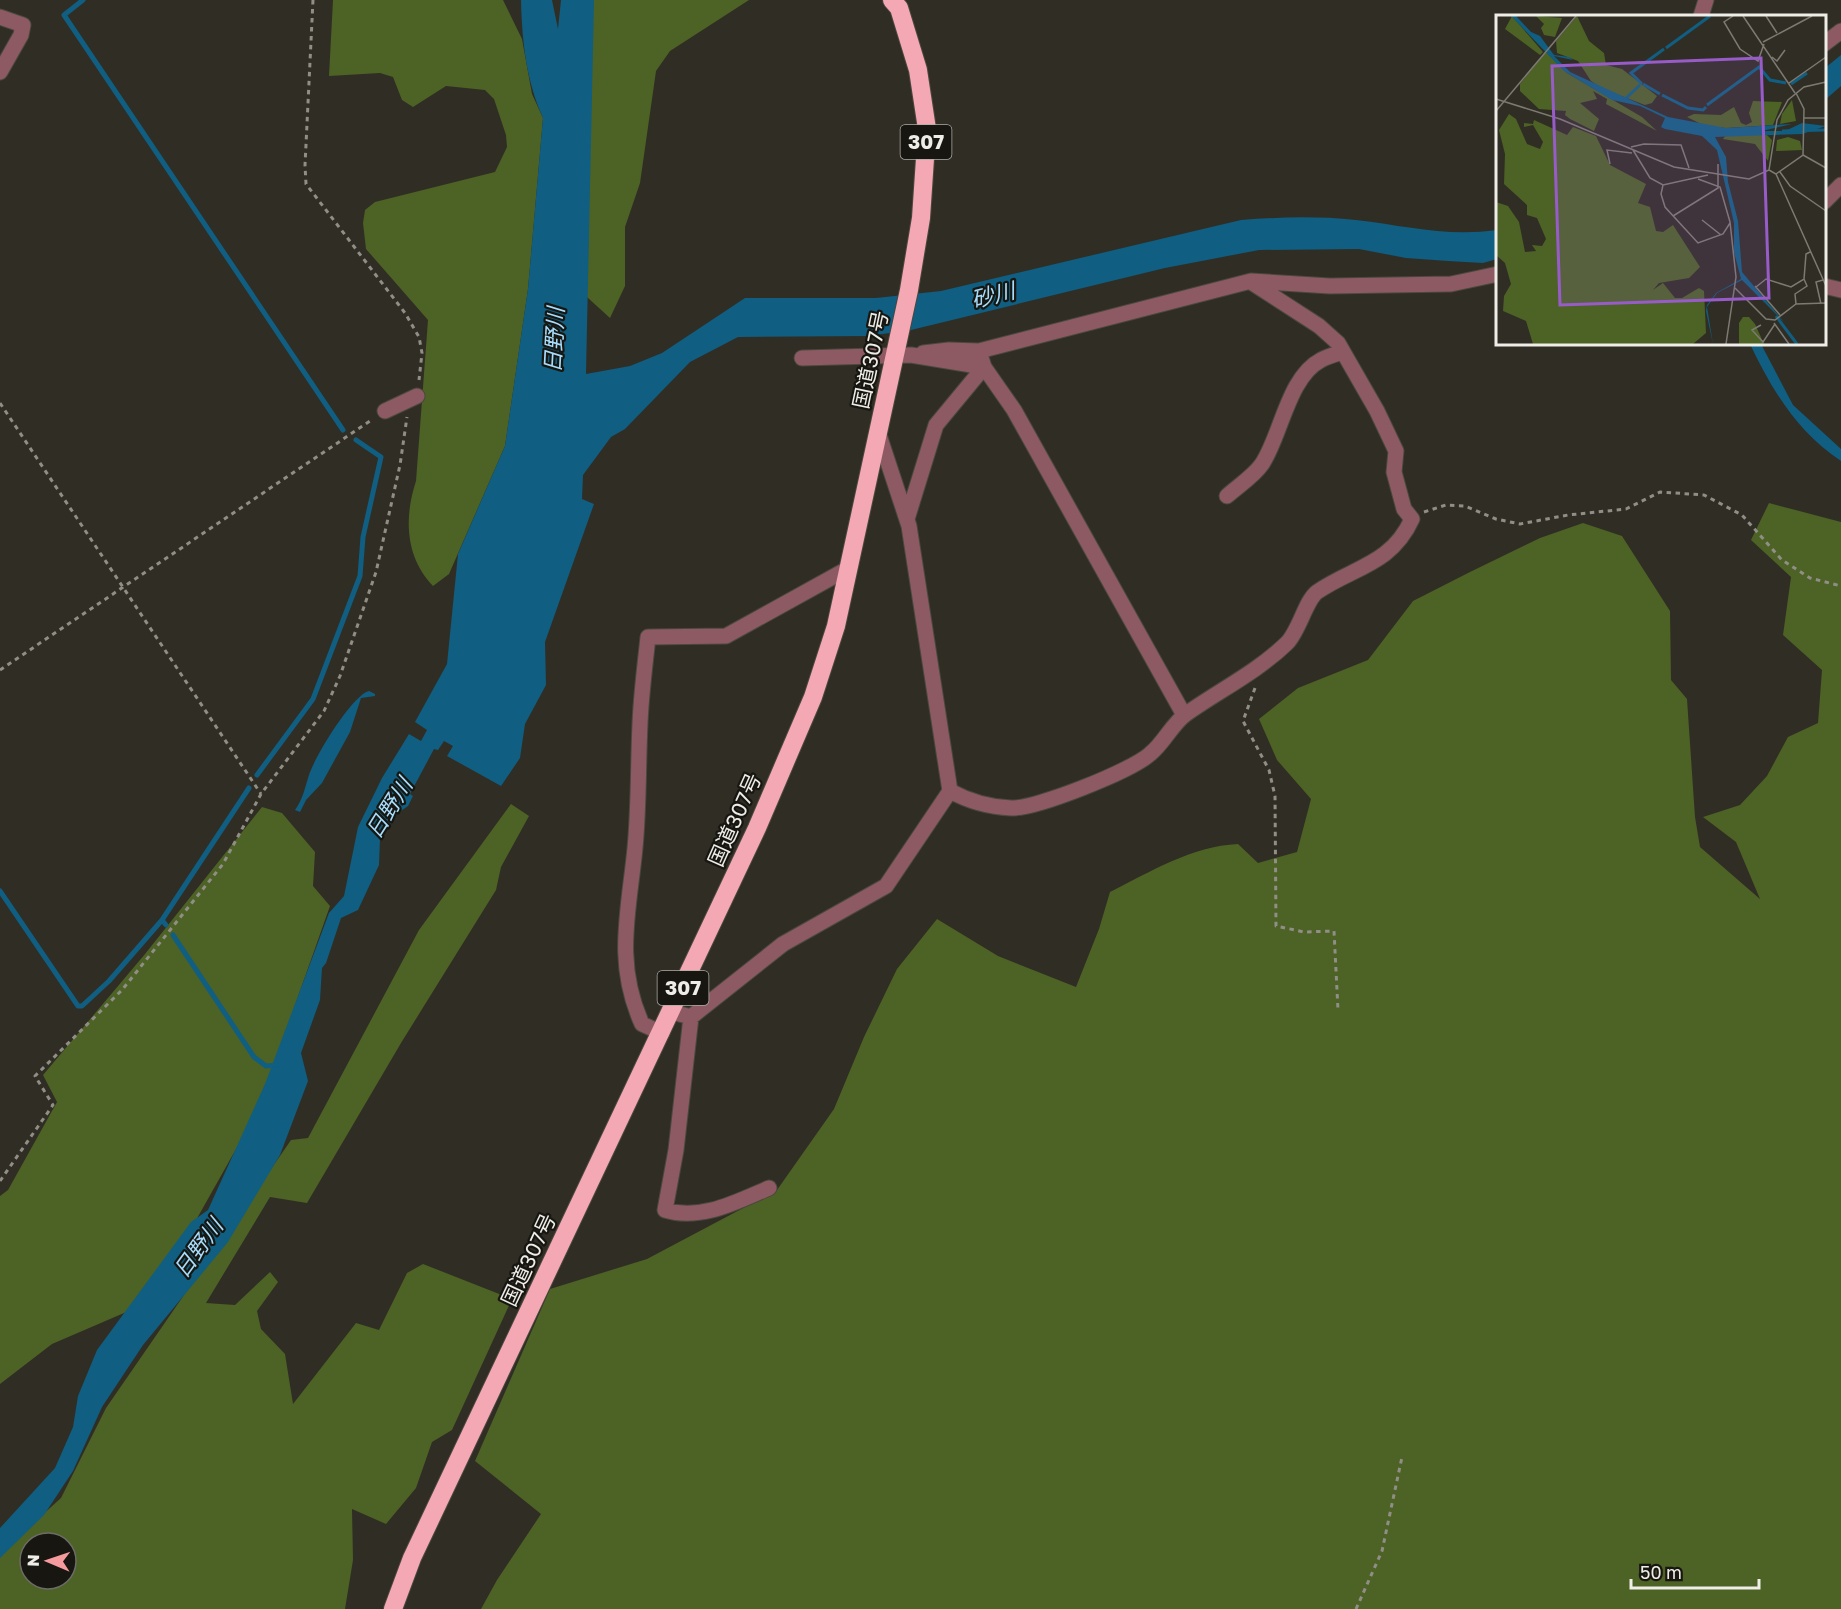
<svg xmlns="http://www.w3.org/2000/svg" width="1841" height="1609" viewBox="0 0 1841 1609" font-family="'Golos Text','Noto Sans JP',sans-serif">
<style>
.forest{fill:#4d6225;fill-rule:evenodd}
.water{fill:#105e81}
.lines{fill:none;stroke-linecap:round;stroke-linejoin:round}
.stream{stroke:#105e81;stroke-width:5}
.minor-casing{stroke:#4b483f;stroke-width:17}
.highway-casing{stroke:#4b483f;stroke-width:20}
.path{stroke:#908e86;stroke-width:3;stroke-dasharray:4.5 4.5;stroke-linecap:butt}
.minor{stroke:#8d5a63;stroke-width:15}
.highway{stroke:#f3a8b4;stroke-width:18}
.labels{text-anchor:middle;stroke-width:4.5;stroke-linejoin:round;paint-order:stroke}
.shield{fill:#171611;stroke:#aeaca7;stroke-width:1.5}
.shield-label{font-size:20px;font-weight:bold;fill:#efede7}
.street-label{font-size:21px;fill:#efede7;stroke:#171611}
.water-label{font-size:22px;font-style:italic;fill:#a6ddfd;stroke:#171611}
.inset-river{fill:none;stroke:#105e81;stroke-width:3}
.inset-road{fill:none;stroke:#7c7a72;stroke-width:1.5}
.view{fill:#985cc9;fill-opacity:0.15;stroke:#985cc9;stroke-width:3}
.inset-edge{fill:none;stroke:#efede7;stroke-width:3}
</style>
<rect width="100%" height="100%" fill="#302d24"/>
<path class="forest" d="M333 0H503L522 39 532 94 543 118 528 289 505 446 449 574 433 586C405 557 404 517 416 481L428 320 366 249 363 223 365 210 375 202 495 172 507 147 506 135 494 99 485 90 446 86 413 107 402 100 393 77 380 73 329 76Z
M576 0H749L670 51 656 71 640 183 625 227V286L610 318 577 288Z
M1769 503 1841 522V1609H481L497 1580 541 1514 475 1461 550 1289 647 1259 777 1190 834 1109 864 1037 897 969 937 919 998 956 1076 987 1099 929 1110 892C1150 872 1192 846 1238 844L1258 863 1297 852 1311 799 1277 760 1259 719 1298 688 1368 660 1413 601 1470 572 1540 538 1583 523 1622 536 1670 611 1671 680 1687 699 1695 817 1700 847 1760 899 1736 842 1703 817 1740 805 1767 776 1788 737 1818 723 1822 670 1783 635 1791 577 1751 540Z
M511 804 529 816 501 867 496 890 401 1043 307 1203 270 1197 206 1303 235 1305 270 1272 278 1282 257 1311 261 1329 285 1354 293 1404 356 1323 379 1330 407 1273 423 1264 512 1299 452 1430 432 1442 416 1488 386 1524 352 1509 353 1560 345 1609H0V1553L61 1498 106 1408 291 1140 308 1138 419 930ZM30 1543H66V1579H30Z
M262 807 282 813 315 852 313 886 330 906 258 1110 195 1222 131 1310 52 1344 0 1384V1196L8 1190 57 1102 43 1075 145 954Z"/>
<path class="water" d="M521 0H552L558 29 561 0H594L586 374 630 366 662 353 745 298H876L941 291 1241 220C1280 217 1317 216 1356 220 1407 226 1446 237 1497 230V259L1483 263 1448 261 1406 258 1359 249 1259 250 1165 268 911 330 868 336 738 337 690 362 625 429 611 437 583 475 582 499 594 504 545 642 546 685 525 724 520 758 501 786 447 756 453 746 444 741 438 750 434 749 410 794 413 796 408 806 398 813 380 839 379 865 358 910 341 918 326 963 322 968 320 1000 301 1053 308 1081 280 1155 228 1242 143 1345 102 1407 73 1471 44 1515 0 1558V1528L55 1468 73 1427 78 1396 97 1350 191 1222 208 1210 265 1084 329 913 344 896 358 827 382 778 409 734 421 741 427 730 415 722 447 664 458 554 505 446 528 289 543 118C526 80 522 41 521 0Z
M1841 55V86L1825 100V68Z
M1750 344H1761L1793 405 1841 449V461C1797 432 1772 390 1750 344Z
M369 691 375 694V696L361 698 350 732 322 783 306 800 300 812 295 810C303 799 305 787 309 775 314 758 352 695 369 691Z"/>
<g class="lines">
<path class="stream" d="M83 0 64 15 343 430
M257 775 313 699 360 576 363 537 381 457 356 440
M0 891 78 1006H82L109 981 162 920
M166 925 162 920 249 788
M173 935 254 1057 266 1066 277 1065"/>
<g class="minor-casing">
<path id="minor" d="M1701 16 1706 0
M0 17 23 25 21 35 0 72
M1824 44 1841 31
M1824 202 1841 185
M1824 286 1841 290
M923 353 949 350 979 351
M802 358 911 355 984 367
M385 411 417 396
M1227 496C1238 486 1254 476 1262 464 1281 436 1288 377 1321 360 1328 356 1336 354 1343 352
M907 519 936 425 984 367
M1184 715 1014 410 984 367 979 351 1251 281 1330 286 1451 284 1498 274
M950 791C970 802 988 807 1011 808 1036 809 1131 771 1150 754 1164 743 1172 724 1186 714 1220 690 1257 672 1287 643 1299 631 1306 600 1317 592 1353 567 1391 565 1412 519L1404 509 1394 472 1396 451 1377 411 1338 343 1319 326 1251 282
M672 1012 691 1017 783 944 886 886 950 791 909 526 878 432
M691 1017 676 1150 665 1210C701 1221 736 1202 769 1188
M662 1033 642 1024C614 962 629 911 635 848 639 807 638 765 640 724 641 695 645 666 648 637L726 636 849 568"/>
</g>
<g class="highway-casing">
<path id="highway" d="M393 1609 412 1558 757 828 813 697 836 626 909 290 921 218 927 129 918 70 899 8 892 0"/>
</g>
<path class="path" d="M313 0 305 165 306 184 405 313 419 337 422 353 419 380
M0 403 261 794
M1424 512 1446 505 1465 506 1496 519 1520 524 1568 515 1626 509 1660 492 1704 495 1742 515 1782 560 1810 578 1841 586
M0 670 373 419
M1255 688 1243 721 1269 770 1275 796 1276 926 1304 932 1334 931 1338 1010
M0 1181 53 1105 35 1076 122 990 223 864 261 794 324 711 340 676 376 572 400 465 407 417
M1356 1609 1382 1551 1402 1457"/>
<use href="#minor" class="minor"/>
<use href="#highway" class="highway"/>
</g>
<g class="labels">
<g class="shield">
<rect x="900.5" y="125" width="51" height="34" rx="4.5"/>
<rect x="657.5" y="971" width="51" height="34" rx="4.5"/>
</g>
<g class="shield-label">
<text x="926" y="149">307</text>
<text x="683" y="995">307</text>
</g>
<g class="street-label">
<text transform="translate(871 360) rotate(-78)" y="7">国道307号</text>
<text transform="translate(735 820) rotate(-66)" y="7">国道307号</text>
<text transform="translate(529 1260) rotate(-65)" y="7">国道307号</text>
</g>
<g class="water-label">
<text transform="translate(993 295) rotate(-14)" y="8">砂川</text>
<text transform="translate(554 340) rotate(-87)" y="8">日野川</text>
<text transform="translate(389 808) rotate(-58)" y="8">日野川</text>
<text transform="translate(198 1248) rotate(-54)" y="8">日野川</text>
</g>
</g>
<g transform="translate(1496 15)">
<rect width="330" height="330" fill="#302d24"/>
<path d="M16 1 47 37 44 40 9 14ZM40 1 66 3 59 22 48 20 45 13 48 9ZM81 1 93 26 108 38 110 50 126 54 161 81 156 88 149 90 107 74 95 66 82 46 61 38 60 26ZM50 37 71 58 146 102 161 116 110 89 111 84 97 76 101 84 84 88 103 104 98 116 74 104 69 100 70 96 43 94 24 76V69ZM296 85 300 106 284 109 286 99ZM257 86 286 87 277 110 230 113 209 111 191 102 198 99 225 100 238 92 245 108 250 110 256 107 253 98ZM13 99 20 104 31 129 44 134 47 127 37 110 28 112V108L37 109 38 105 71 120 77 112 100 121 114 150 150 169 142 188 154 192 160 216 167 217 177 210 204 252 193 263 163 268 157 275 167 268 179 283H186L203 273 208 276 210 318 197 329H37L30 306 7 296 8 281 15 269 9 248 0 240V187L12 191 23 207 29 237 40 236 36 230 46 231 50 224 41 203 31 200V190L8 169 9 139 3 115ZM269 118 276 125 272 146 259 129 227 124 230 120ZM292 122 304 126 306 135 280 136 281 125ZM247 302H253L259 309 268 329H243V308Z" fill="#4d6225"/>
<path d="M15 1H20L35 17 44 21 58 40 73 42 77 45 58 41 74 57 172 102 230 113 296 109 266 116H289L306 108 330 111 306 119 219 122 230 142 232 167 242 206 246 257 288 307 246 265 221 278 211 292 217 329 210 296 211 290 220 278 245 264 238 237V208L221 135 206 121 169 114 165 112 169 103 144 91 116 85 68 56Z" fill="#105e81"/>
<path class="inset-river" d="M170 33 214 1M146 69 135 58 168 34M147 69 164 79M295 69 311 58M166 80 192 93 207 95 210 92M128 85 144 70M211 90 263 52 274 65 290 68M286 116 330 115M280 301 301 329"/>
<path class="inset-road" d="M237 1 228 7 244 34 262 46 268 29M247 1 299 78M270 1 281 18M267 27 316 1M276 42 281 46 289 35M293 68 330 42M0 84 64 104 178 152 253 164 273 155 281 105 292 85 308 72 330 67M0 96 80 1M308 103H330M135 132 148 129 185 130 193 153M137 135 154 163 167 170 212 160M307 140 330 153M114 149 111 135 136 138M273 155 280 159 330 271M284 157 294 171 330 196M280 159 307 140 308 94 300 78M202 164 224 172 234 207 240 262 230 329M167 170 165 179 169 192 202 228 227 219 234 208M177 201 222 173V149M206 205 225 220M308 264 310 239 314 237M259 271 284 300M260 272 270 264 295 272 308 264 311 271 299 279 300 289M239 273 270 304 279 305 300 289 330 288M325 289 320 267 327 265M278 308 293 329M265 310 256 315 267 327 279 309"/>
<path class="view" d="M265 43 273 283 64 290 56 51Z"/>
<rect width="330" height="330" class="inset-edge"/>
</g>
<g transform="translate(48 1561) rotate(272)"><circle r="28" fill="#171611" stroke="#6d6c67" stroke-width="1.5"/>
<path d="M0-4.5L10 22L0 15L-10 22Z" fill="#f59b9d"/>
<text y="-9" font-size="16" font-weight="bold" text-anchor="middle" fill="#efede7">N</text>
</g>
<path d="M1631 1579v9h128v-9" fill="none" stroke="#efede7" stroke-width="3"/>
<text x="1640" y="1579" font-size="18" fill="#efede7" stroke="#171611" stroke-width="4.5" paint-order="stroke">50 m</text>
</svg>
